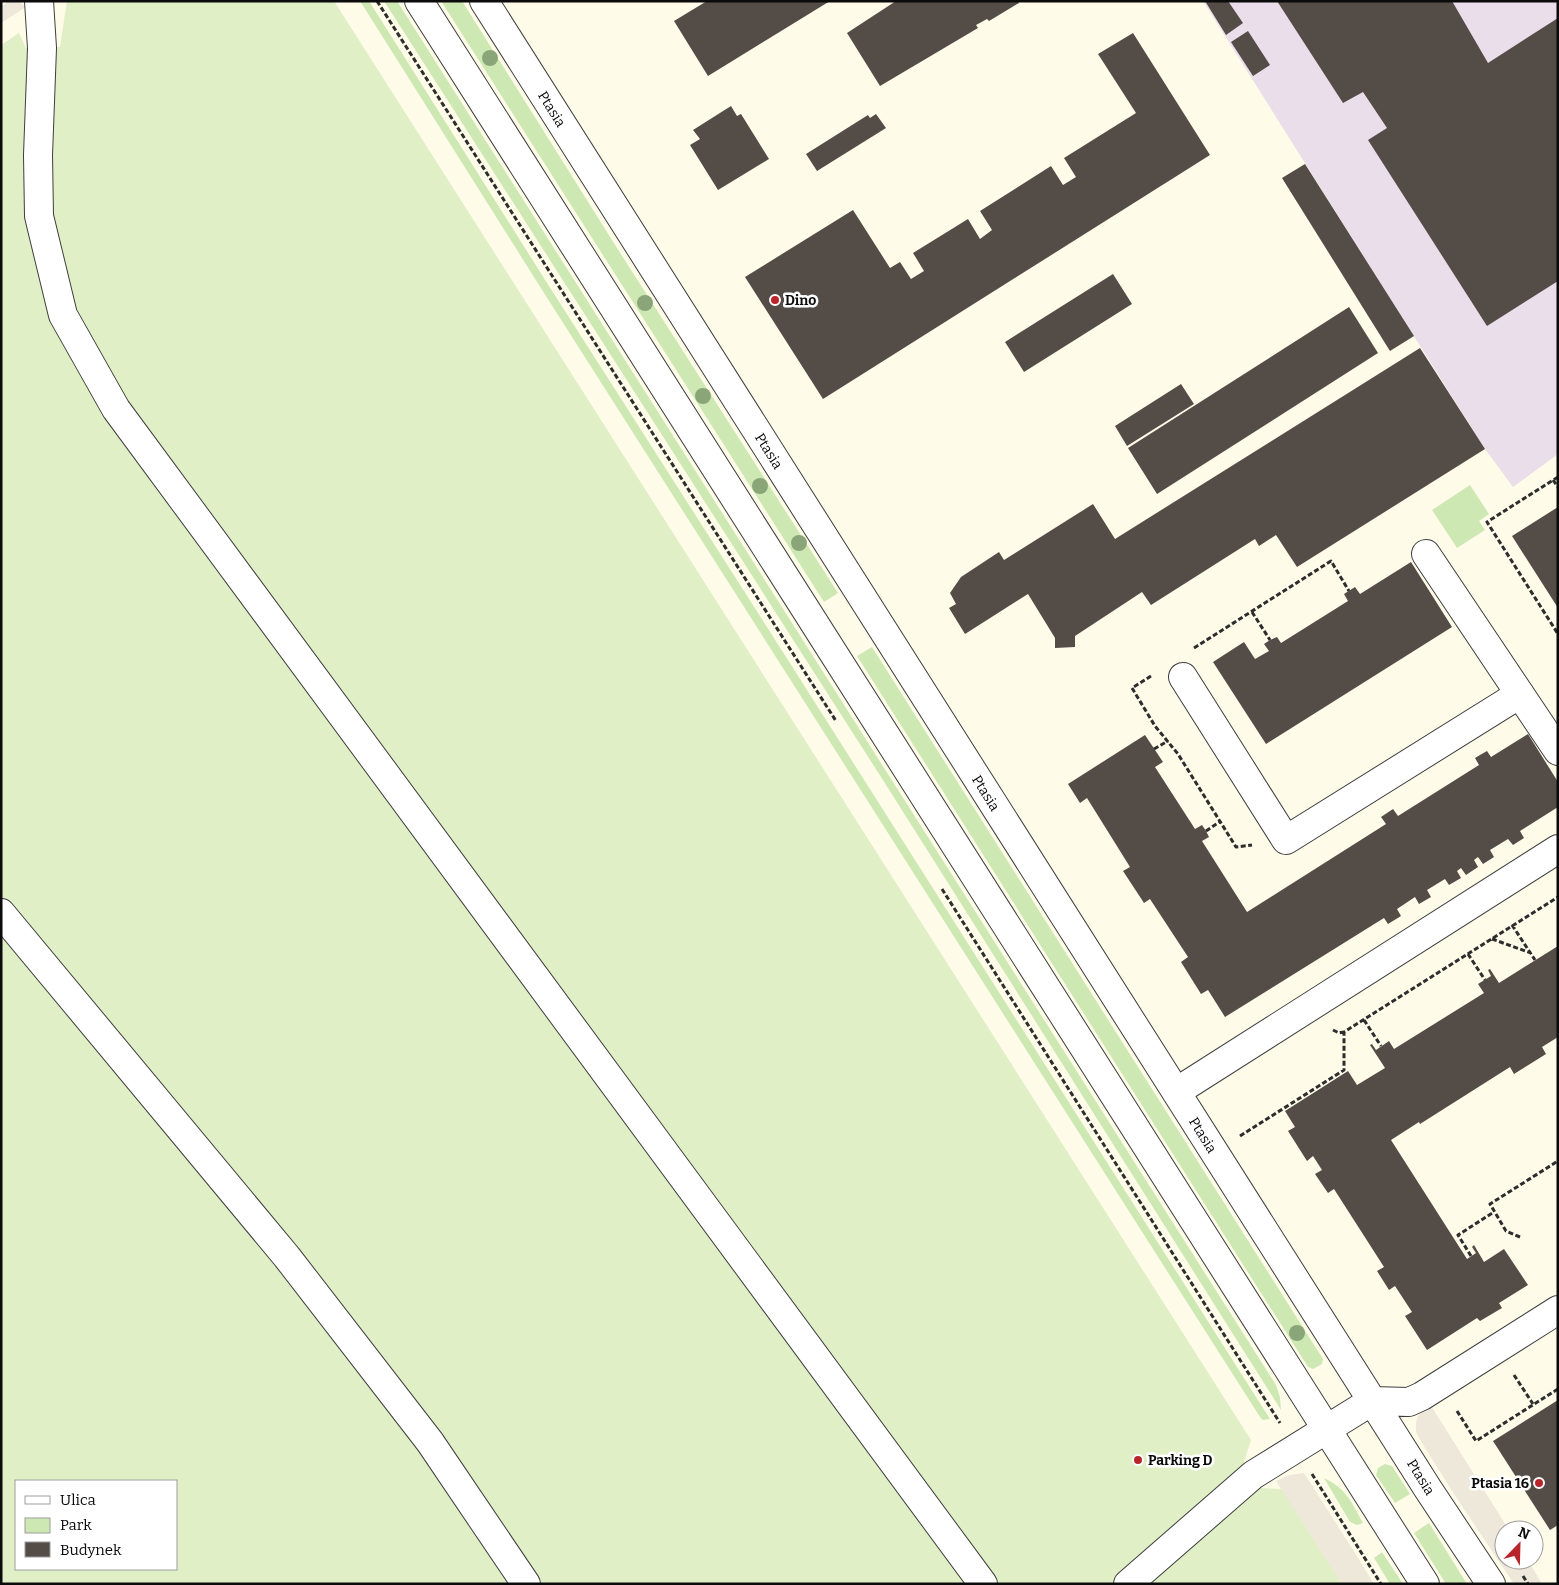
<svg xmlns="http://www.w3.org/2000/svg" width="1559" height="1585" viewBox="0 0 1559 1585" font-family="Bitter,serif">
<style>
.industrial{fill:#e9deea}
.green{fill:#cee8b4}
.pitch{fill:#e0efc5;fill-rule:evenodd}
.plaza{fill:#ede8da}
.building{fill:#534c47}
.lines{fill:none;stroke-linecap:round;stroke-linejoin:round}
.minor-casing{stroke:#3e3e3e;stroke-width:30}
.path{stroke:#2d2d2d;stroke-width:3;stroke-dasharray:5 2.5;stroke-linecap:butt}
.minor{stroke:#fff;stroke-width:28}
.tree{fill:#8aa679}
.poi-dot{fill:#b8252b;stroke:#fff;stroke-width:2}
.labels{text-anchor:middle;stroke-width:5;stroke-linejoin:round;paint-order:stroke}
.street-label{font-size:14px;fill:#0b0b0b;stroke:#fff}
.poi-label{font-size:14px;font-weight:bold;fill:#0b0b0b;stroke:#fff;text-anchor:start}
</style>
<rect width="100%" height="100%" fill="#fffbe9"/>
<path class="industrial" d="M1203 1H1558V454L1513 487 1485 449Z"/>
<path class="green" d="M360 1H369L549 286 767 627 1270 1419 1263 1420 1260 1417 544 293Z
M384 1H397L1276 1385 1280 1397 1281 1410 881 777Z
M441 1H462L617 248 838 593 824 602Z
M1470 485 1489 514 1479 521 1485 530 1457 548 1432 510Z
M872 647 1323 1359 1322 1364 1313 1369 1308 1367 857 656Z
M1385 1464 1392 1466 1410 1494 1395 1503 1376 1475 1378 1468Z
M1324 1478C1346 1488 1352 1503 1363 1523L1357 1525 1350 1522Z
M1429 1523 1467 1584H1446L1414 1533Z
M1382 1552 1403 1584H1390L1374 1558Z"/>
<path class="pitch" d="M67 1H334L1251 1440 1244 1462 1261 1488 1282 1489 1342 1584H1V45L19 33 26 48 60 47ZM16 1481H176V1569H16Z"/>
<path class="plaza" d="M9 1H18L26 7 1 23V7Z
M1430 1404 1509 1530H1504V1560H1528L1542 1584H1514L1454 1494 1420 1440 1416 1432V1423L1418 1416Z
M1304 1473 1355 1553 1374 1584H1342L1276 1481 1290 1475Z"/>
<path class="building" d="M707 1H830L708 76 674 21Z
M896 1H1018L1019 3 989 21 987 19 976 25 978 28 880 86 847 33Z
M1205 1H1228L1243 23 1226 35Z
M1277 1H1452L1488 63 1558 18V281L1487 326 1368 140 1387 128 1363 92 1343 103Z
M1248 31 1270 65 1253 76 1231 42Z
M1133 33 1210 155 823 399 745 277 853 210 890 268 900 262 911 279 924 271 913 253 968 219 980 239 992 230 980 211 1051 166 1063 185 1076 177 1064 158 1136 113 1098 54Z
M731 106 737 116 741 114 769 159 718 190 690 145 700 139 693 130Z
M876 114 886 128 817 171 806 154 868 115 870 118Z
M1305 164 1414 336 1390 351 1282 178Z
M1113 274 1132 304 1024 372 1005 342Z
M1349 307 1378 353 1157 494 1128 448Z
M1420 348 1485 449 1297 567 1276 535 1259 546 1255 539 1151 605 1142 592 1075 636V647L1055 648V638L1028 594 965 634 949 608 956 604 950 593 961 577 999 552 1004 560 1093 504 1115 539Z
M1181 384 1194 404 1127 446 1115 426Z
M1558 507V608L1512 536Z
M1411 562 1452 627 1266 744 1213 662 1244 642 1255 659 1269 651 1264 644 1270 640 1277 637 1281 643 1348 601 1344 594 1355 587 1360 594Z
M1528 734 1558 782V807L1520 831 1524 838 1513 845 1508 839 1490 850 1494 857 1483 864 1478 857 1474 860 1478 867 1466 875 1461 868 1457 871 1461 878 1449 885 1445 879 1427 890 1431 897 1419 904 1415 897 1397 909 1401 916 1388 924 1384 918 1225 1017 1208 990 1201 994 1181 962 1188 957 1150 899 1144 903 1123 871 1130 867 1087 798 1080 803 1068 784 1145 735 1163 762 1155 767 1195 829 1202 825 1206 831 1209 837 1202 841 1247 912 1386 824 1381 817 1393 809 1398 816 1479 765 1475 758 1480 755 1487 751 1491 757Z
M1558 946V1037L1542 1047 1546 1054 1514 1074 1510 1067 1420 1124 1419 1122 1391 1140 1467 1259 1476 1253 1472 1247 1474 1245 1484 1262 1504 1249 1528 1285 1499 1303 1502 1308 1480 1321 1477 1318 1427 1350 1405 1316 1412 1312 1395 1286 1389 1290 1377 1271 1384 1267 1334 1189 1328 1193 1315 1174 1322 1170 1313 1156 1307 1161 1288 1131 1295 1127 1285 1111 1348 1071 1357 1085 1385 1068 1370 1045 1372 1044 1376 1050 1389 1041 1394 1049 1484 993 1478 984 1491 976 1488 970 1490 969 1499 983Z
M1558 1400V1525L1550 1530 1493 1441Z"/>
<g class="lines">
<g class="minor-casing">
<path id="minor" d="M39 1 42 48 38 155 39 216 63 315 116 409 983 1584
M419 1 1425 1584
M484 1 1428 1489 1491 1584
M1426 554 1558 751
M1183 677 1286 840 1520 694
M1 913 287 1257 430 1442 526 1584
M1176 1092 1558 849
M1128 1584 1253 1475 1372 1401 1409 1402 1422 1396 1558 1310"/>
</g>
<path class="path" d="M377 1 836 721
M1558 477 1487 522 1558 634
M1553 480 1558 487
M1252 612 1270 640
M1194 648 1331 561 1349 591
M1151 676 1132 688 1155 726 1178 754 1236 847 1252 845
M1154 749 1168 741
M1206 831 1221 821
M942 889 1280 1423
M1512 925 1535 960
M1492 939 1531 953
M1468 954 1485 980
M1364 1020 1381 1046
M1333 1030 1339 1033 1344 1032
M1240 1136 1344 1070V1032L1558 897
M1520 1237 1506 1231 1490 1204 1558 1161
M1471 1256 1458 1235 1494 1212
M1514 1375 1533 1404
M1457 1411 1476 1441 1558 1389
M1312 1474 1381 1584
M1523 1576 1528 1584"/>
<use href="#minor" class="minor"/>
</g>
<g class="tree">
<circle cx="490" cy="58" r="8"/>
<circle cx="645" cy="303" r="8"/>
<circle cx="703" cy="396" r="8"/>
<circle cx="760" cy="486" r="8"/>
<circle cx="799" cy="543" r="8"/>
<circle cx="1297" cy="1333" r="8"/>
</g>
<g class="poi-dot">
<circle cx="775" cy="300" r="5"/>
<circle cx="1138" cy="1460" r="5"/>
<circle cx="1539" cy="1483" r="5"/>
</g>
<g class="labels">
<g class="street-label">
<text transform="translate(552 109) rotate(58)" y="5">Ptasia</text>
<text transform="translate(769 451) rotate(58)" y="5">Ptasia</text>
<text transform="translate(986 793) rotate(58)" y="5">Ptasia</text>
<text transform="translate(1203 1135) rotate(58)" y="5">Ptasia</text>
<text transform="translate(1421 1477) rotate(58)" y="5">Ptasia</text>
</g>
<g class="poi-label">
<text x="785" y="305">Dino</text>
<text x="1148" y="1465">Parking D</text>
<text x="1529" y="1488" text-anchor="end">Ptasia 16</text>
</g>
</g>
<rect width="1559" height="1585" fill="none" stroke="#0b0b0b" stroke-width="5"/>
<rect x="15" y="1480" width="162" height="90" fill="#ffffff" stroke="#9d9d9d"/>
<rect x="25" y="1496" width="25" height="8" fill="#ffffff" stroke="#9d9d9d"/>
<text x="60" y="1505" font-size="15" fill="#0b0b0b">Ulica</text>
<rect x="25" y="1518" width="25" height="15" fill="#cee8b4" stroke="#9d9d9d"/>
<text x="60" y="1530" font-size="15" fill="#0b0b0b">Park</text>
<rect x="25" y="1542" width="25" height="15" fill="#534c47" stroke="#9d9d9d"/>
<text x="60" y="1555" font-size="15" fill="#0b0b0b">Budynek</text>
<g transform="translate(1519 1545) rotate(23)"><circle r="24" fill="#ffffff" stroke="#9d9d9d"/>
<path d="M0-4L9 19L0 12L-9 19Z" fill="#b8252b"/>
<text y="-8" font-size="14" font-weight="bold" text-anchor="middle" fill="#0b0b0b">N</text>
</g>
</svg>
